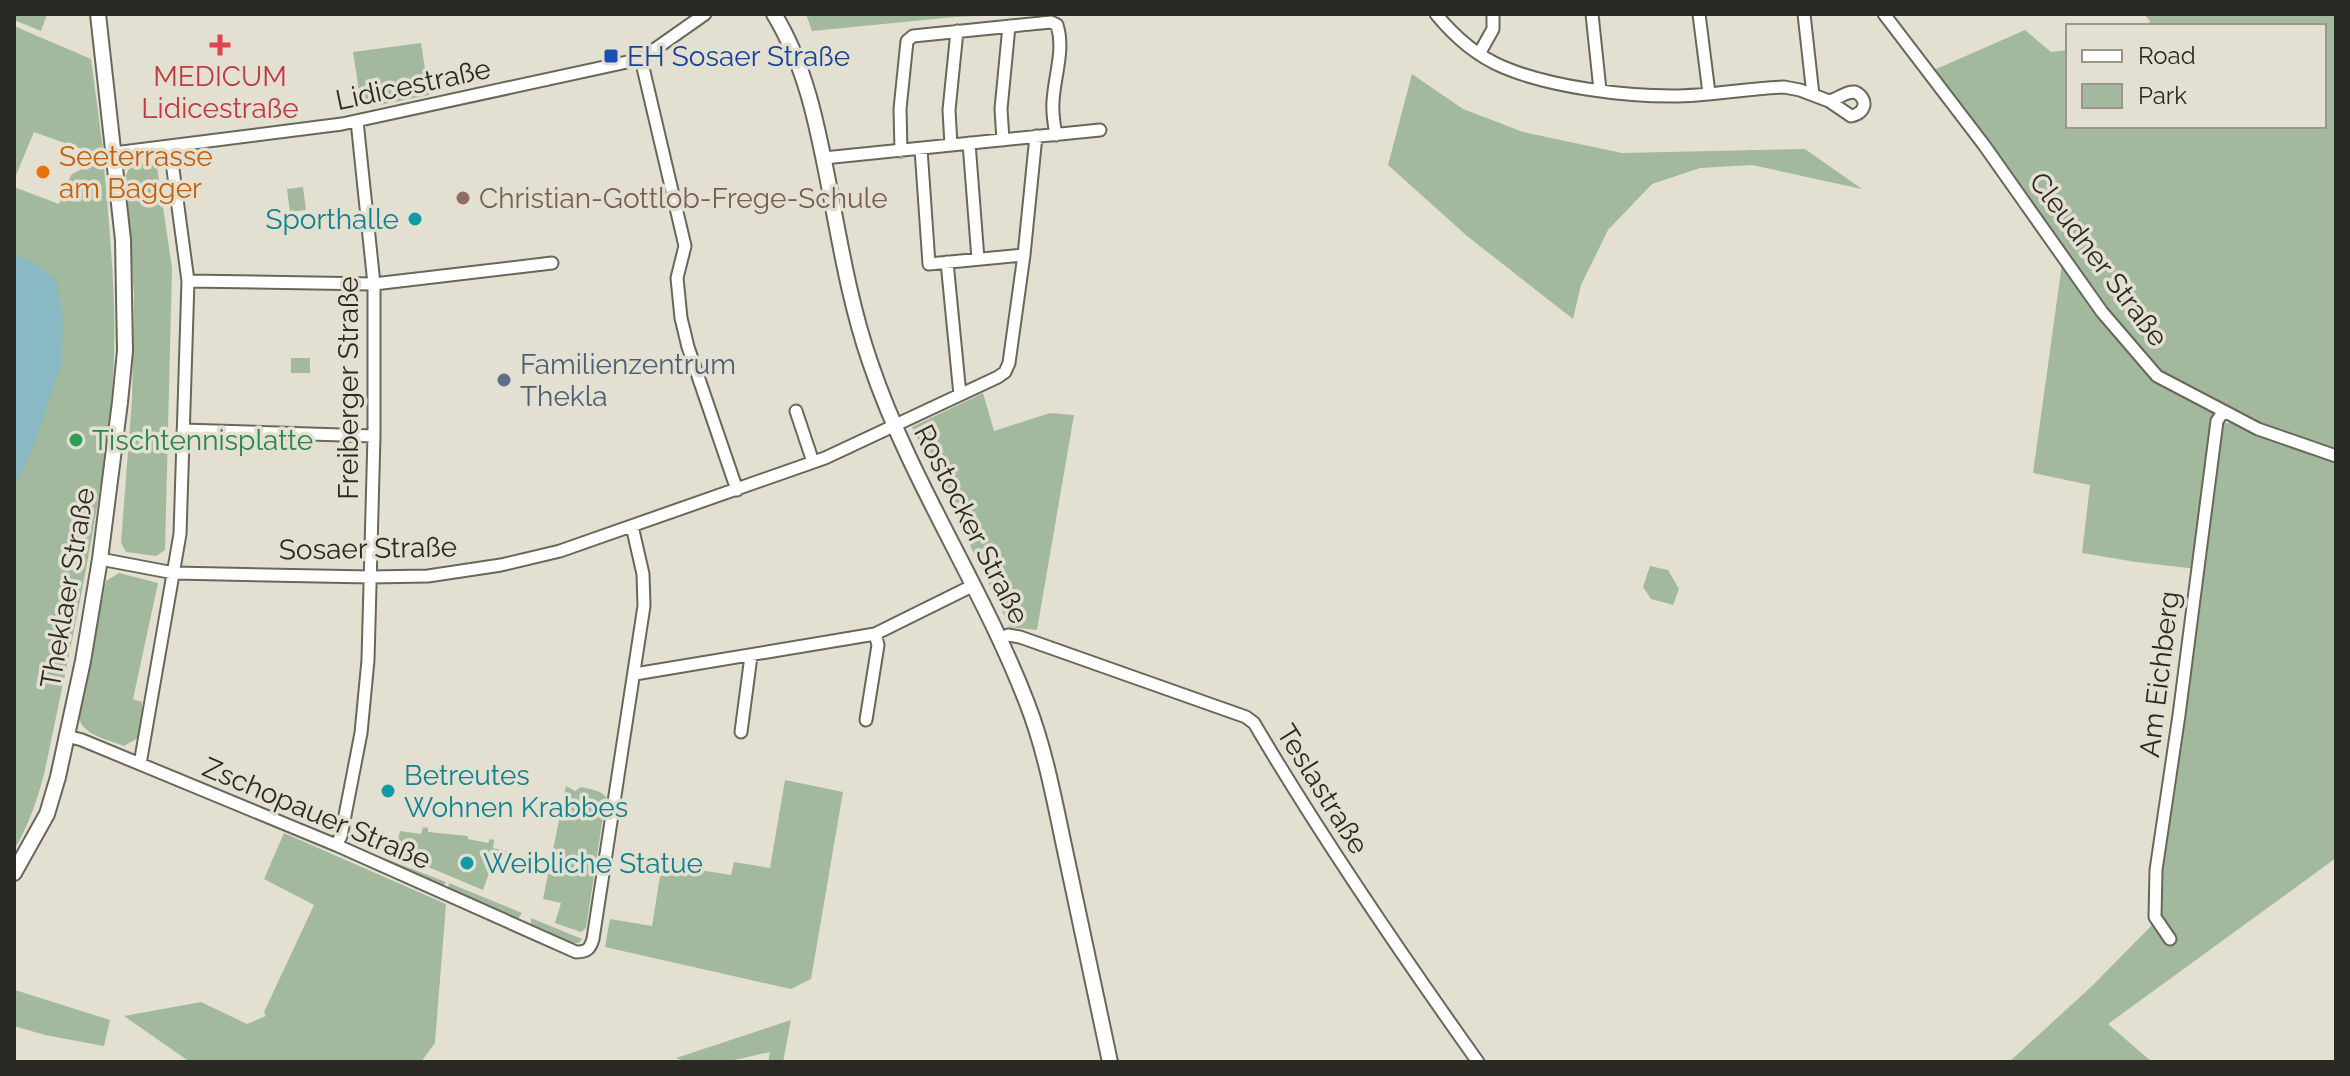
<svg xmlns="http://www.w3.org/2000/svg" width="2350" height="1076" viewBox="0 0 2350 1076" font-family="Raleway,sans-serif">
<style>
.green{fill:#a2b99d}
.water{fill:#89b9c5}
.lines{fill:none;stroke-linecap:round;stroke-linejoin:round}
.street-casing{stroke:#69675a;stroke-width:15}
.secondary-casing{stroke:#69675a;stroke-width:18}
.street{stroke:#fff;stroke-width:11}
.secondary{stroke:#fff;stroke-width:14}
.health-dot{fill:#e0444e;stroke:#e3e0d2;stroke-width:3}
.transit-dot{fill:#1a4fb4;stroke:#e3e0d2;stroke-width:3}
.food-dot{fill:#e8710a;stroke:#e3e0d2;stroke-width:3}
.education-dot{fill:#8d6e63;stroke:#e3e0d2;stroke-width:3}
.culture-dot{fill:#0f9aa8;stroke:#e3e0d2;stroke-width:3}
.service-dot{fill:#5c6f8a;stroke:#e3e0d2;stroke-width:3}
.leisure-dot{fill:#2e9e5b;stroke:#e3e0d2;stroke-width:3}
.labels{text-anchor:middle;stroke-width:7;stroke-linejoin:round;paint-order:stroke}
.transit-label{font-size:28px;fill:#164399;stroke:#e3e0d2;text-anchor:start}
.health-label{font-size:28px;fill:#be3a42;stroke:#e3e0d2}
.street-label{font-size:28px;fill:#2a2924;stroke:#e3e0d2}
.food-label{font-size:28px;fill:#c56008;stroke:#e3e0d2;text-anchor:start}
.education-label{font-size:28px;fill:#785e54;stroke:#e3e0d2;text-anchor:start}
.culture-label{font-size:28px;fill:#0d838f;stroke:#e3e0d2;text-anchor:start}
.service-label{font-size:28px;fill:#4e5e75;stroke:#e3e0d2;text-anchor:start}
.leisure-label{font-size:28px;fill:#27864d;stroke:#e3e0d2;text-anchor:start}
</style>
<rect width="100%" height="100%" fill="#e3e0d2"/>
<path class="green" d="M14 14H47L41 31 14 20Z
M806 14H1021L955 17 812 31Z
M2144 14H2336V453L2218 405 2159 371 2118 323 1998 154 1934 70 2025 30 2051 52 2068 50V126H2324V26H2147L2150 21Z
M14 26 91 59 104 157 34 132 14 180Z
M421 43 429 95 370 107 369 104 361 105 353 52Z
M1412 74 1463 109 1523 132 1622 153 1805 149 1862 189 1752 165 1700 168 1652 184 1608 230 1581 285 1573 319 1467 236 1388 165Z
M156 160 172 268 165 550 156 556 126 552 121 543 132 400 134 295 126 175 131 165Z
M87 166H104C111 244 119 325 111 404 98 527 70 649 45 770 38 798 29 825 14 850V187L59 204 71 175Z
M303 187 306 210 290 212 287 189Z
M2062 264 2157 376 2221 415 2197 569 2136 562 2082 553 2090 485 2033 473Z
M291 358H310V373H291Z
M983 393 994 431 1050 413 1074 415 1037 630 1010 627 912 427Z
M2224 423H2231L2336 460V858L2108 1024 2152 1062H2009L2092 986 2161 916 2159 902 2160 871 2222 426Z
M1650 566 1668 570 1679 589 1673 605 1651 599 1643 587Z
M119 573 158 583 133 699 142 702V715L138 738 124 746C107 739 80 735 78 714L106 581Z
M785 780 843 792 811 979 791 989 605 947 610 919 652 926 662 864 731 875 734 862 770 868Z
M566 786 575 791 581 787C590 789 600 790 606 797L586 928 581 932 555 923 561 903 543 899Z
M423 827 428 828V832L468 836V839L488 843 490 839 494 840 493 848 512 852 509 867 493 862 483 890 395 853 400 831 421 834Z
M284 833 446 904 435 1043 421 1062H190L124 1016 201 1002 247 1024 266 1016 264 1012 314 905 264 879Z
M358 848 446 882 443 887Z
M449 883 522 913 517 920 448 889Z
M531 918 582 939 579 943H571L531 925Z
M15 990 110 1020 104 1046 45 1035 14 1026Z
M791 1020 783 1062H768L770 1052C743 1058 702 1070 676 1058Z"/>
<path class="water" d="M14 254 39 266 56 280 63 316 62 362 34 446 14 486Z"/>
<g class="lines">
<g class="street-casing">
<path id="street" d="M1436 14C1454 36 1477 56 1503 67 1550 87 1622 96 1673 96 1710 96 1747 88 1784 87L1800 90 1829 101 1851 116C1866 113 1869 99 1855 92 1845 91 1839 99 1829 101
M1592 14 1600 90
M1699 14 1709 93
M1804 14 1813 95
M1884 14 1984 145 2102 312 2157 376 2258 429 2336 456
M1479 54 1493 29V14
M641 59 685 246 677 278 681 318 688 347 737 490
M1003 140 1001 109 1009 26
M969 143 978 259
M951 145 949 110 957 31
M921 149 929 264 1024 255
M901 151 900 109 907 41 913 36 1051 22 1057 25C1065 50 1054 77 1053 102 1052 113 1054 124 1056 135
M114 153 342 124 641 59 705 14
M824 158 1100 130
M947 262 960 395
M188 281 374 284 552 263
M796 411 813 462
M183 430 374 436
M100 559 174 573 370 577 428 576 501 565 560 551 825 458 998 377 1005 372 1009 363 1024 255 1036 136
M1001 638 1008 635 1020 637 1246 717 1254 723C1323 840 1399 951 1478 1062
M635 674 875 634 972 586
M866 720 878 645 875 634
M741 732 751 656
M67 736 82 740 336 845 576 952C587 952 590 949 593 939L644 606 643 574 632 526
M140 764 180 534 188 281 170 147
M336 845 341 836 361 733 368 660 374 436V284L357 121
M2170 939 2155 917 2156 870 2179 715 2217 421 2223 412"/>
</g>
<g class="secondary-casing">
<path id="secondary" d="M774 14C807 68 818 130 830 191 841 249 851 307 870 362 910 481 982 586 1027 703 1046 752 1055 804 1066 855 1080 924 1095 993 1110 1062
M14 873 47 814 58 777 83 661 100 559 120 402 125 351 123 240 98 14"/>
</g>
<use href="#street" class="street"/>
<use href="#secondary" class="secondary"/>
</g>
<path class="health-dot" d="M216 33h8v8h8v8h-8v8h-8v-8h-8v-8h8z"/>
<rect class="transit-dot" x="603" y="48" width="16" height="16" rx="4"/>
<circle class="food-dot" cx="43" cy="172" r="8"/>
<circle class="education-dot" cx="463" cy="198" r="8"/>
<g class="culture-dot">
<circle cx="415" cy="219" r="8"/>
<circle cx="388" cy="791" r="8"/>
<circle cx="467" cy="863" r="8"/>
</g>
<circle class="service-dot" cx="504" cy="380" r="8"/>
<circle class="leisure-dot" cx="76" cy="440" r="8"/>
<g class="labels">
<g class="transit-label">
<text x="627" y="66">EH Sosaer Straße</text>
</g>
<g class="health-label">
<text x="220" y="86">MEDICUM<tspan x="220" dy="32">Lidicestraße</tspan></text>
</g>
<g class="street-label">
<text transform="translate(413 84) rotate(-12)" y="10">Lidicestraße</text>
<text transform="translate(2099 259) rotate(53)" y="10">Cleudner Straße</text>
<text transform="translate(348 388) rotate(-90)" y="10">Freiberger Straße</text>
<text transform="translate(972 524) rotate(63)" y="10">Rostocker Straße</text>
<text transform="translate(368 548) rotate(-1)" y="10">Sosaer Straße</text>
<text transform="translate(67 588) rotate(-80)" y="10">Theklaer Straße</text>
<text transform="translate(2159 674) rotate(-83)" y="10">Am Eichberg</text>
<text transform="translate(1323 789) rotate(58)" y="10">Teslastraße</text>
<text transform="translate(317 813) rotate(23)" y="10">Zschopauer Straße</text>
</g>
<g class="food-label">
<text x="59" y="166">Seeterrasse<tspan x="59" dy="32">am Bagger</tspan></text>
</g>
<g class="education-label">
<text x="479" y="208">Christian-Gottlob-Frege-Schule</text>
</g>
<g class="culture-label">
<text x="399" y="229" text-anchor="end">Sporthalle</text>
<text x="404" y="785">Betreutes<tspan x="404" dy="32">Wohnen Krabbes</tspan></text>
<text x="483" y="873">Weibliche Statue</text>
</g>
<g class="service-label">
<text x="520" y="374">Familienzentrum<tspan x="520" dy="32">Thekla</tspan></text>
</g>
<g class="leisure-label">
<text x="92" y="450">Tischtennisplatte</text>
</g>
</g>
<rect width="2350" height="1076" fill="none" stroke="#2a2924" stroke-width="32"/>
<rect x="2066" y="24" width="260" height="104" fill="#e3e0d2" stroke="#99978c" stroke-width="2"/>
<rect x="2082" y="50" width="40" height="12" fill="#ffffff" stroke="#99978c" stroke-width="2"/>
<text x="2138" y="64" font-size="24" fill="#2a2924">Road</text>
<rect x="2082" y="84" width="40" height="24" fill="#a2b99d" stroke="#99978c" stroke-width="2"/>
<text x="2138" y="104" font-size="24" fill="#2a2924">Park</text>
</svg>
